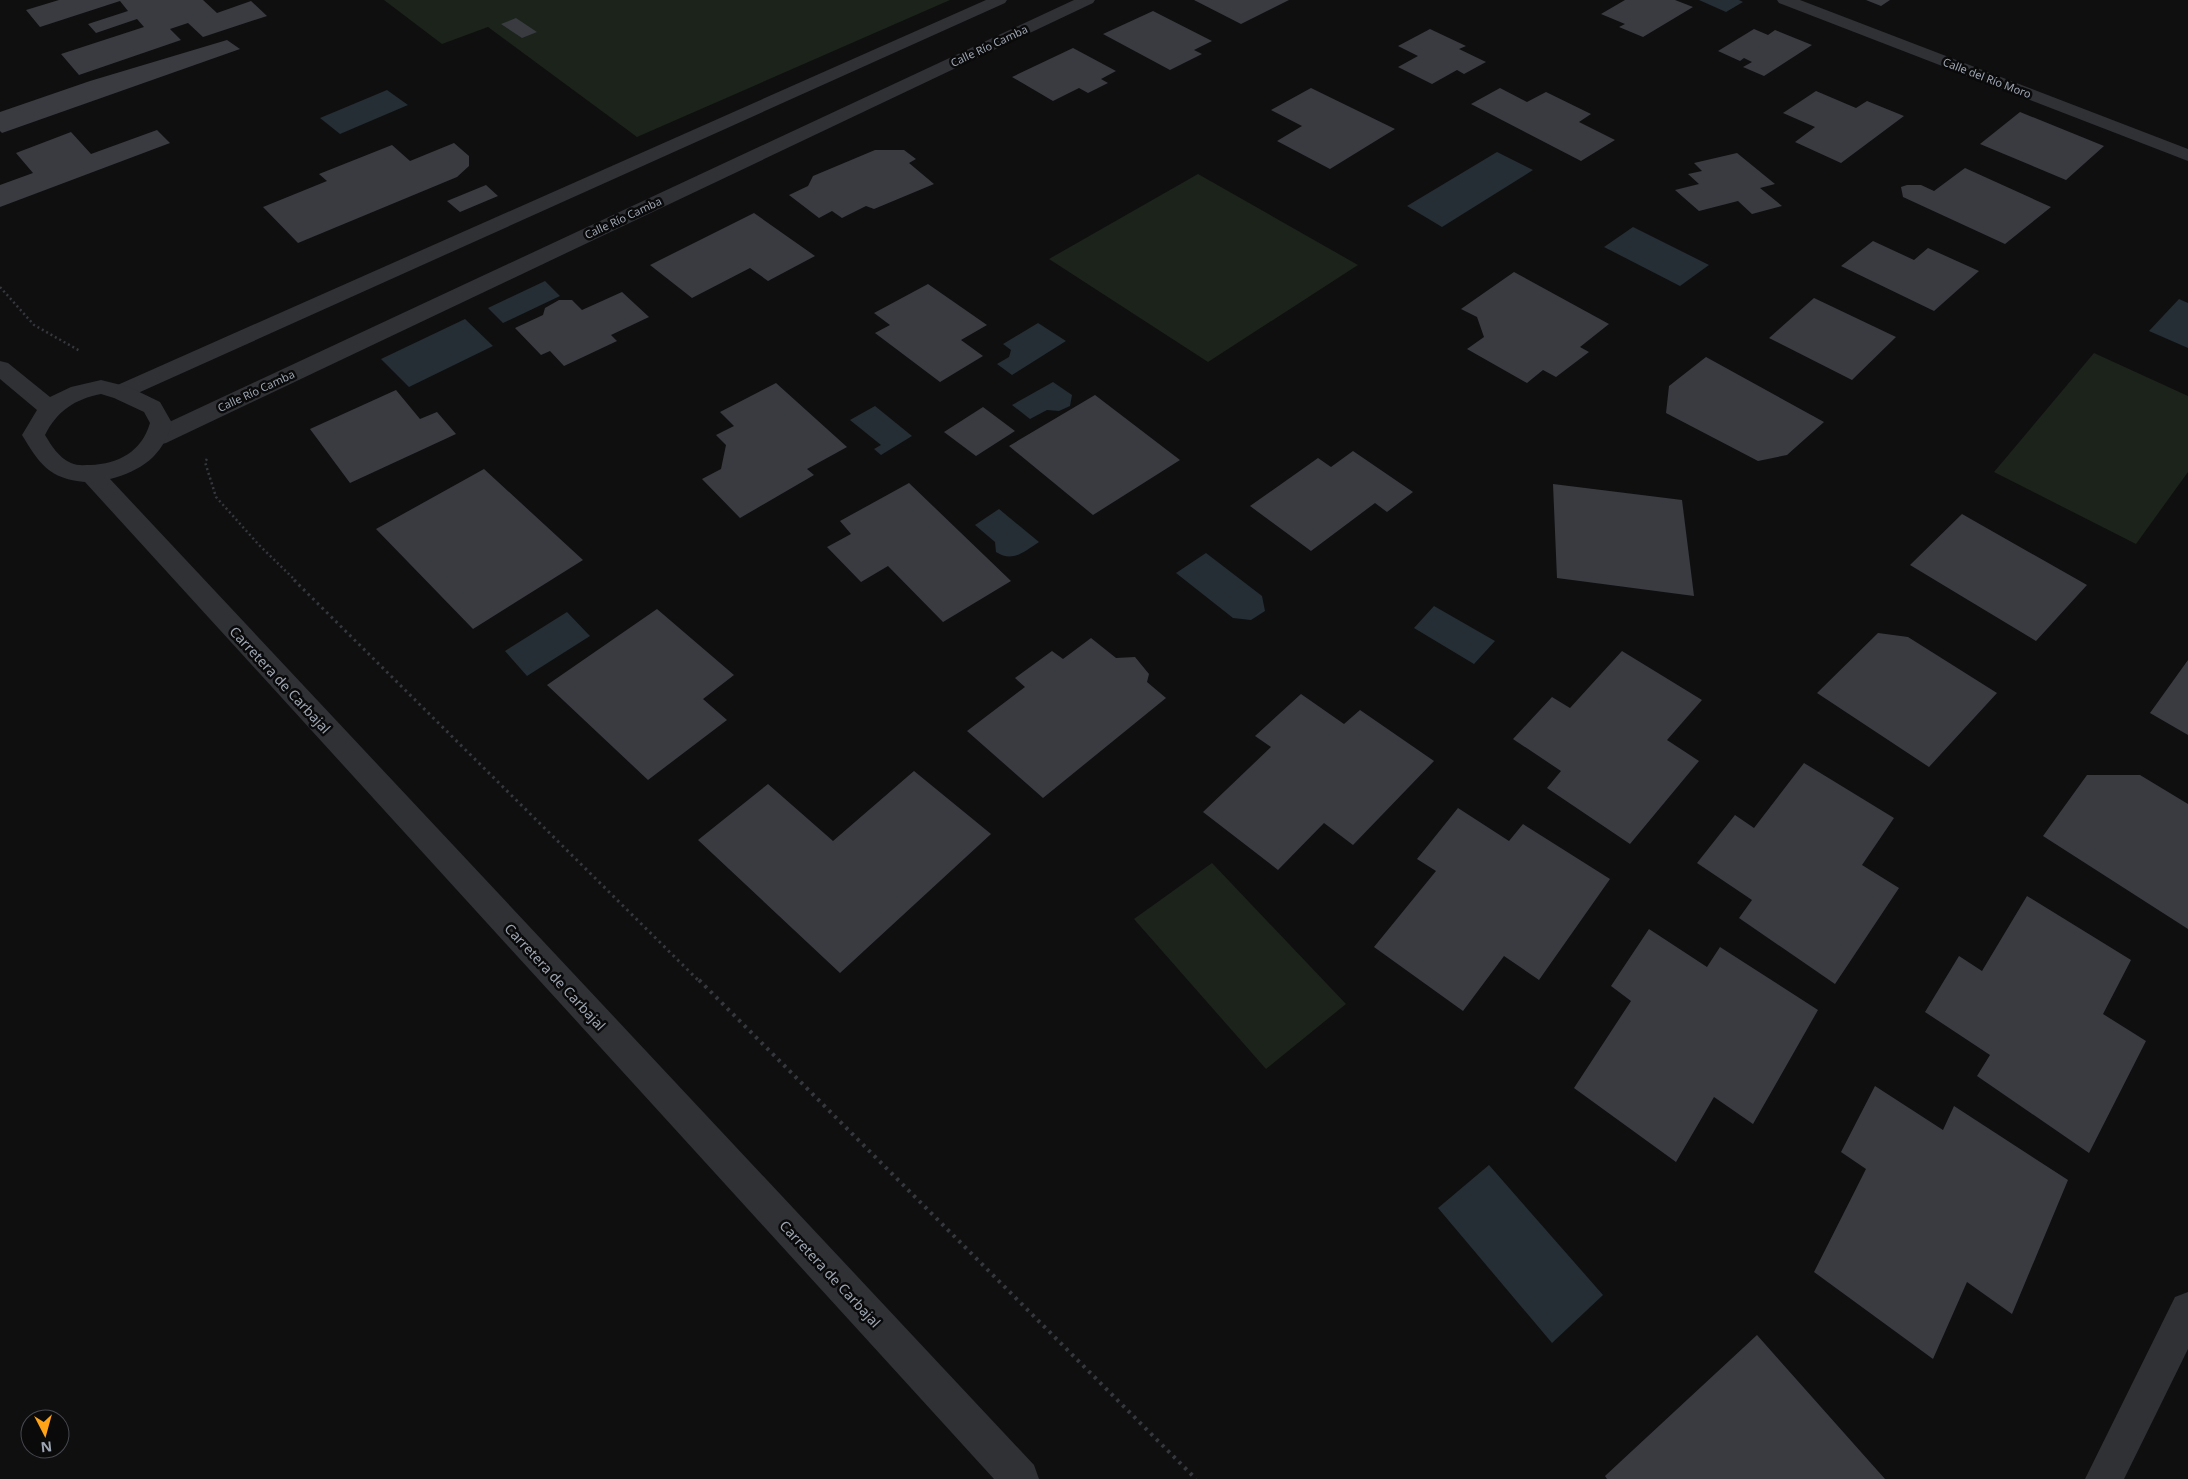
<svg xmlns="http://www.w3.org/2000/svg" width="2188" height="1479" viewBox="0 0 2188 1479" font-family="'Noto Sans',sans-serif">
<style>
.green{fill:#1b231b}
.water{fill:#242e34}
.building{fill:#393b40}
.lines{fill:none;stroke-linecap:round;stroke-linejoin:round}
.path-far2{stroke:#35383d;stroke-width:2.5;stroke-dasharray:2 3;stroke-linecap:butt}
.path-far1{stroke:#35383d;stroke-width:3;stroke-dasharray:2.5 4;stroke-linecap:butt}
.path{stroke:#35383d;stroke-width:4;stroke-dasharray:3 5;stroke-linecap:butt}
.minor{fill:#2f3135;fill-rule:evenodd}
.tertiary{fill:#2f3135;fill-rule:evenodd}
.labels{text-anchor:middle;stroke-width:5;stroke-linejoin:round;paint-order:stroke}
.far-street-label{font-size:11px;fill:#9ea6b3;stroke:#0a0a0b}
.street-label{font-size:14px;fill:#9ea6b3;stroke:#0a0a0b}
</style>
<rect width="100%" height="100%" fill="#0f0f10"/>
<path class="green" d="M384 0H950L637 137 488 27 442 44Z
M1198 174 1358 265 1208 362 1049 259Z
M2094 353 2188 396V472L2136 544 1994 472Z
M1212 863 1346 1004 1266 1069 1134 919Z"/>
<path class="water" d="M1699 0H1739L1743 2 1726 12Z
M387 90 408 105 340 134 320 118Z
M1497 152 1533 170 1442 227 1407 206Z
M1633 227 1709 265 1680 286 1604 247Z
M545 281 560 296 503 323 488 308Z
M2179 299 2188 303V348L2149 331Z
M465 319 493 346 409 387 381 359Z
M1038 323 1066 341 1012 375 997 364 1009 357 1011 350 1003 344Z
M1053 382 1072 395 1070 406 1059 411 1047 410 1030 419 1012 405Z
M875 406 912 436 881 455 874 449 881 445 850 420Z
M999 509 1039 542C1025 551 1013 563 996 552L995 542 975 525Z
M1206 553 1262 596 1265 611 1251 620 1233 618 1176 573Z
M1434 606 1495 641 1474 664 1414 628Z
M567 612 590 636 527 676 505 651Z
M1489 1165 1603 1295 1552 1343 1438 1208Z"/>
<path class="building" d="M59 0H203L217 13 251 1 267 16 203 37 188 23 170 29 181 40 79 75 61 54 144 27 137 19 96 33 88 24 128 11 120 1 40 27 26 10Z
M1194 0H1289L1241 24Z
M1625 0H1675L1693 7 1643 37 1619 27 1625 24 1601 14Z
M1866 0H1890L1881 6Z
M1153 11 1212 41 1194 50 1202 54 1170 70 1103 34Z
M516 18 537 32 522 38 501 24Z
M1430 29 1466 46 1459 49 1486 62 1464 74 1457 70 1432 84 1398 67 1418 56 1398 46Z
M1754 29 1768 35 1775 30 1812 45 1764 76 1743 67 1752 62 1744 58 1740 61 1718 51Z
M227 40 240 49 2 133 0 131V112L90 81Z
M1073 48 1116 71 1101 79 1108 83 1088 93 1079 88 1053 101 1012 77Z
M1311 88 1395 129 1330 169 1277 141 1302 126 1271 110Z
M1500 88 1527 102 1546 92 1591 114 1579 122 1615 140 1581 161 1471 104Z
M1816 91 1856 108 1867 101 1904 116 1841 163 1795 142 1815 127 1783 113Z
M2020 112 2104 146 2066 180 1980 144Z
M157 130 170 143 0 207V185L33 173 16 153 71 132 91 154Z
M454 143 469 156V166L457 177 298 243 263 207 327 181 319 174 392 145 410 161Z
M875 150H904L916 159 909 163 934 184 874 209 866 206 842 218 832 211 819 218 789 195 808 186 813 176Z
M1737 153 1775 184 1760 188 1782 206 1752 214 1738 201 1699 211 1675 190 1699 184 1688 174 1702 171 1694 163Z
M1965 168 2051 207 2005 244 1903 197 1901 187 1907 185H1921L1934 191Z
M486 185 498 196 460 212 447 201Z
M754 213 815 256 768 281 750 268 692 298 650 265Z
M1873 241 1914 260 1928 248 1979 271 1934 311 1841 266Z
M1514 272 1609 324 1580 347 1589 352 1556 377 1543 370 1527 383 1467 349 1484 337 1477 317 1461 309Z
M928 284 987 325 961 340 983 356 940 382 875 333 890 325 874 313Z
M622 292 649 317 611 335 617 341 564 366 550 351 541 355 515 328 543 315 545 308 559 300H572L582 310Z
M1814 298 1896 337 1852 380 1769 338Z
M1706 357 1824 422 1787 455 1758 461 1666 413 1669 386Z
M776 383 847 447 807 469 814 475 740 518 702 479 721 469 726 445 716 435 734 426 720 412Z
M396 390 420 419 437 412 456 434 350 483 310 429Z
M1095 395 1180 460 1093 515 1009 446Z
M983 407 1015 431 976 456 944 432Z
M1353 451 1413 492 1387 512 1375 503 1311 551 1250 506 1318 458 1331 467Z
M484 469 583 560 473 629 376 529Z
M909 483 1011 581 943 622 888 566 861 582 827 547 851 534 840 521Z
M1553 484 1682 500 1694 596 1557 578Z
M1962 514 2087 585 2036 641 1910 565Z
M657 609 734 675 703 699 727 720 648 780 547 685Z
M1878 633 1908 637 1997 693 1929 767 1817 693Z
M1091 638 1116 658 1135 657 1149 674 1147 682 1166 698 1043 798 967 731 1025 687 1015 678 1052 651 1063 659Z
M1622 651 1702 700 1667 740 1699 761 1630 844 1547 788 1561 771 1513 739 1552 697 1570 708Z
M2188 660V735L2150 713Z
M1301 694 1344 724 1360 710 1434 761 1353 845 1324 823 1278 870 1203 812 1271 747 1255 736Z
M1804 763 1894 818 1862 865 1899 888 1835 984 1739 918 1752 900 1697 863 1735 815 1754 828Z
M914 771 991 834 840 973 698 840 768 784 833 841Z
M2087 775H2140L2188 804V929L2043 836Z
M1458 808 1509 841 1523 824 1610 879 1539 980 1504 956 1463 1011 1374 947 1436 871 1417 859Z
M2027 896 2131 960 2103 1014 2146 1041 2089 1153 1977 1076 1990 1055 1925 1012 1959 956 1982 971Z
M1649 929 1707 967 1720 947 1818 1010 1753 1124 1714 1097 1676 1162 1574 1088 1631 1001 1611 986Z
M1875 1086 1943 1130 1954 1106 2068 1180 2012 1314 1967 1282 1933 1359 1814 1272 1866 1169 1841 1152Z
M1757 1335 1885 1479H1607L1605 1476Z"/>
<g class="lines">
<path class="path-far2" d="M0 287 34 325 80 351
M207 459 205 462 216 497 259 545 296 581"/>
<path class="path-far1" d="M294 580 700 982"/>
<path class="path" d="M699 980 1196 1479"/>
<path class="minor" d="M986 0H1007L1005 3 129 397 121 399 113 397 110 392 113 387Z
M1074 0H1095L1093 3 166 443 158 445 150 443 147 437 150 431Z
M1777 0H1800L2188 149V161L1779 3Z
M2188 1292V1349L2124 1479H2085L2175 1297Z"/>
<path class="tertiary" d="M0 361 8 363 50 397 71 387 101 380 129 387 160 402 172 423C163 456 141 471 110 479L1034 1465 1039 1479H994L85 482C49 479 39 463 22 435L37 410 0 379ZM101 394 114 398 144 412 150 423C142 451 119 464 90 465 84 465 77 466 71 463 59 458 51 445 45 435 57 411 75 399 101 394Z"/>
</g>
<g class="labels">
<g class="far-street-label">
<text transform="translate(989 46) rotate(-25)" y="4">Calle Río Camba</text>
<text transform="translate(1987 78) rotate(21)" y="4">Calle del Río Moro</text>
<text transform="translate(623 218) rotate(-25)" y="4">Calle Río Camba</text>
<text transform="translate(256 391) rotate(-25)" y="4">Calle Río Camba</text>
</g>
<g class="street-label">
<text transform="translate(280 680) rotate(47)" y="5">Carretera de Carbajal</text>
<text transform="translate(555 977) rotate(47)" y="5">Carretera de Carbajal</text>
<text transform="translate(830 1274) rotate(47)" y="5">Carretera de Carbajal</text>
</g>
</g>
<g transform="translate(45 1434) rotate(174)"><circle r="24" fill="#0a0a0b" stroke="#45484e"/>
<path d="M0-4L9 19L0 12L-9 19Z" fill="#ffa318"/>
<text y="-8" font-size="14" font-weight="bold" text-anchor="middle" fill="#9ea6b3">N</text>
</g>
</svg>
